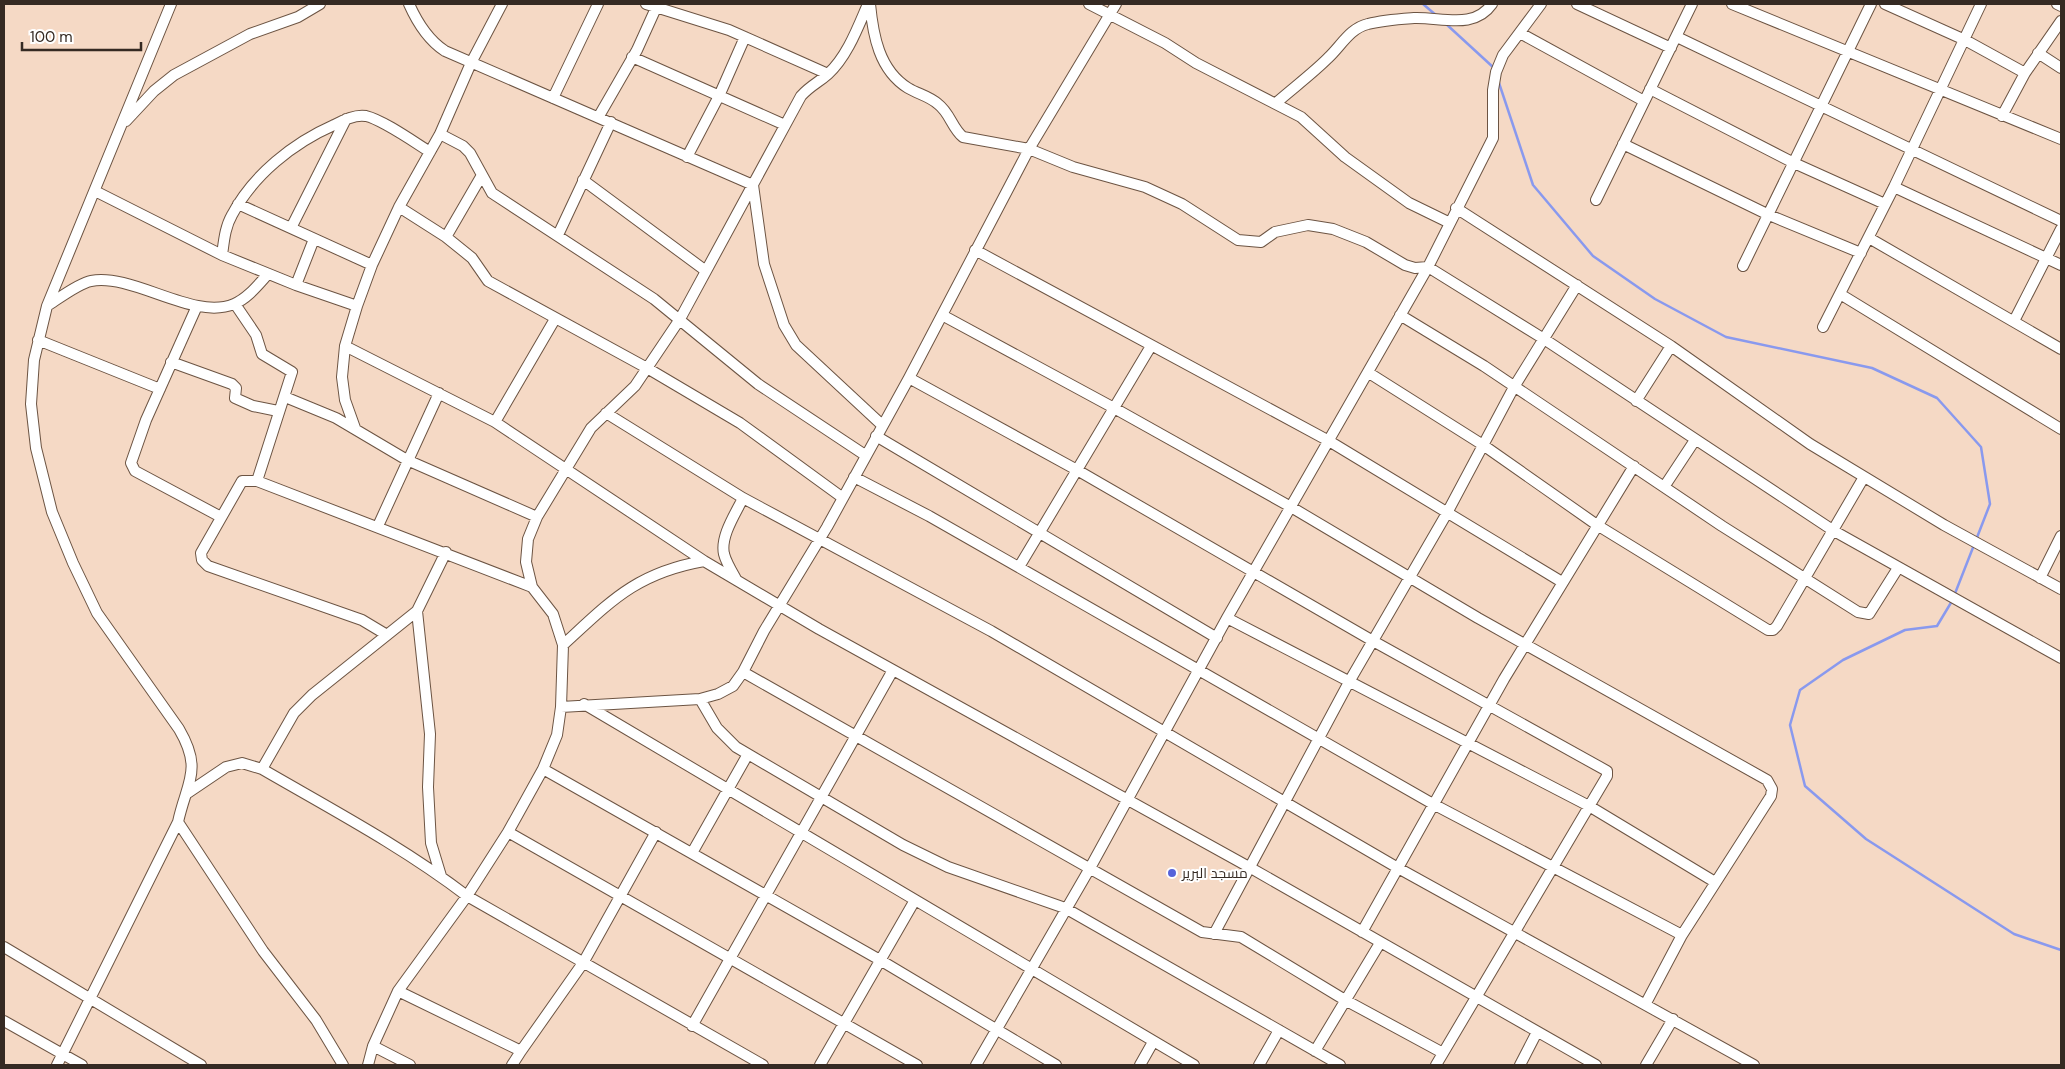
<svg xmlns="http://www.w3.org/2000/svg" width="2065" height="1069" viewBox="0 0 2065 1069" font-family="'DM Sans',Cairo,sans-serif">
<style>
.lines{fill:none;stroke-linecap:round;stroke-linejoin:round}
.stream{stroke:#8999ee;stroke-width:2.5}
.minor-casing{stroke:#6c5443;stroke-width:12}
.minor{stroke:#fff;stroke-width:10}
.poi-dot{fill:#5663da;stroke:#fff;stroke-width:2}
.labels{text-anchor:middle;stroke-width:4;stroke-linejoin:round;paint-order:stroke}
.poi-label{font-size:14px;fill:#352a23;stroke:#fff;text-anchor:start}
</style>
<rect width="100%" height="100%" fill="#f5d9c5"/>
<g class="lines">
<path class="stream" d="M1423 4 1437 16
M1445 23 1494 68
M1498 80 1533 185 1593 256 1655 299 1726 337 1872 368 1937 398 1981 447 1990 504 1976 540
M1954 596 1974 545
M1952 601 1937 626 1905 630 1843 660 1800 690 1790 725 1805 786 1866 839 2014 934 2061 950"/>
<g class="minor-casing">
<path id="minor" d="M171 4 47 306 34 360 31 404 36 448 52 512 73 563 97 613 179 729C203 770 187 781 178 822L263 951 316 1020 343 1065
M409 4C417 22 428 40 445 51L753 185 764 264 784 325 796 345 882 425
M646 4 729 30 828 74
M870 4C873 35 879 70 908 88 918 94 929 96 938 104 950 113 952 128 963 137L1029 149 1073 167 1145 187 1182 204 1238 240 1261 242 1275 232 1308 225 1333 229 1366 242 1405 265 1415 268 1428 267 1544 339 1834 531 2061 658
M1089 4 1165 43 1196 63 1301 117 1345 157 1409 203 1450 223
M1577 4 1671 48
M1732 4 2061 139
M1885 4 1965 40 2025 73
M2057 4 2061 6
M1520 33 1644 101
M1677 37 2061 221
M2038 53 2061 68
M632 57 785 125
M1650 89 1794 163 1885 204
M553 98 598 4
M1276 103C1293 88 1312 74 1328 58 1341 46 1350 28 1368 24 1383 20 1400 19 1414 18 1442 17 1474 30 1492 4
M599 116 637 50 656 8
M2002 116 2025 73 2061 21
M126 121 154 91 174 75 250 34 298 17 320 4
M440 134 463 146 470 153 492 193 654 299 758 384 865 455
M1623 144 1769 215 1861 253
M687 157 719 96 745 37
M583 180 706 271
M1894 187 2061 265
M95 191 222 255 296 285 357 306
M1596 200 1692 4
M238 204 372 265
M399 207 446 237 472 258 488 281 647 368 740 423 843 498
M1456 208 1671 346 1810 444 1944 525 2061 589
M291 228 346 119
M558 235 611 122
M446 237 482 175
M1869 238 2061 349
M975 250 1329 441 1562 582
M222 255C224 241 225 227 232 215 253 175 293 143 334 125 343 120 355 114 366 116 383 120 414 142 430 152
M1743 266 1871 4
M296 285 314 239
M1840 294 2061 429
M235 304 256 335 262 354 292 372 257 481
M47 306C58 299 79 283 91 281 134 273 193 321 234 304 248 298 258 285 268 274
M197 306 146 420 131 463 135 471 221 517
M942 315 1114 408 1291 507 1478 618 1767 780 1772 789 1771 796 1682 935 1646 1003
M1400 315 1484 366 1722 526 1858 612 1869 614 1898 568
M2014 321 2061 229
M1823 327 1894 187 1981 4
M38 340 160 389
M345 346 495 422 704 561 819 629 1249 867 1596 1065
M171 362 232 384 236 388 235 398 253 406 278 411
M1369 373 1483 445 1597 525 1768 630H1773L1777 626 1864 477
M909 378 1077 470 1373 641 1607 771V776L1436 1065
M285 397 336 418 407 460 537 517
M1636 401 1671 346
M606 413 743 498 991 631 1398 868 1754 1065
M495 422 555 319
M355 428 345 400 342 377 345 346 357 306 372 265 399 207 440 134 471 63 502 4
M876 436 1217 638
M854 477 929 516 1433 804 1682 935
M1664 487 1695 440
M378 526 439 393
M1019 567 1151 346
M2040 578 2061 536
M736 579C732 572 726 562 724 554 720 536 736 513 743 498
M417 611 430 734 428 787 431 843 441 876
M1227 618 1589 806 1715 882
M387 635 362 620 208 566 202 560 201 553 242 481H257L532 587
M563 645C611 601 636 573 704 561
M743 672 1202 932 1241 937 1345 1000 1443 1053
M700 699 717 728 736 747 903 845 948 867 1065 908 1340 1065
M584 704 1194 1065
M561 707 700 699 718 694 733 686 743 672 764 631 827 527 909 378 1029 149 1116 4
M262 769 294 713 312 695 417 611 446 552
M543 769 880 960 1056 1065
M186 794 226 767 242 763 262 769C331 809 403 847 467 896L763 1065
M508 832 917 1065
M692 853 748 754
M1362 932 1504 679 1634 466
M1214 934 1349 682 1447 513 1514 387 1577 285
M4 947 201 1065
M398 991 521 1051 512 1065
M4 1021 82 1065
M692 1026 893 670
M373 1046 410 1065
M521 1051 583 963 656 832
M1315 1051 1380 943
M57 1065 178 822
M368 1065 373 1046 398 991 467 896 508 832 543 769 557 735 561 707 563 645 553 614 532 587 526 562 528 539 537 517 591 428 635 386 680 319 801 96C811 85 818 83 828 74 847 57 858 27 868 4
M820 1065 915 900
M976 1065 1090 868 1227 618 1428 267 1493 138V90L1496 72 1503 55 1541 4
M1140 1065 1153 1042
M1259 1065 1279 1030
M1520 1065 1537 1032
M1646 1065 1673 1019"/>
</g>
<use href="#minor" class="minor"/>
</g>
<circle class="poi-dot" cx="1172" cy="873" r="5"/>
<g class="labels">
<g class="poi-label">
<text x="1182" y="878">مسجد البرير</text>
</g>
</g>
<rect width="2065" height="1069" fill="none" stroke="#352a23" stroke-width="10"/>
<path d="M22 42v8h119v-8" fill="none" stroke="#352a23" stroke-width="2.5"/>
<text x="30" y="42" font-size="15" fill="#352a23" stroke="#ffffff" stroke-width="4" paint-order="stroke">100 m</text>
</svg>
